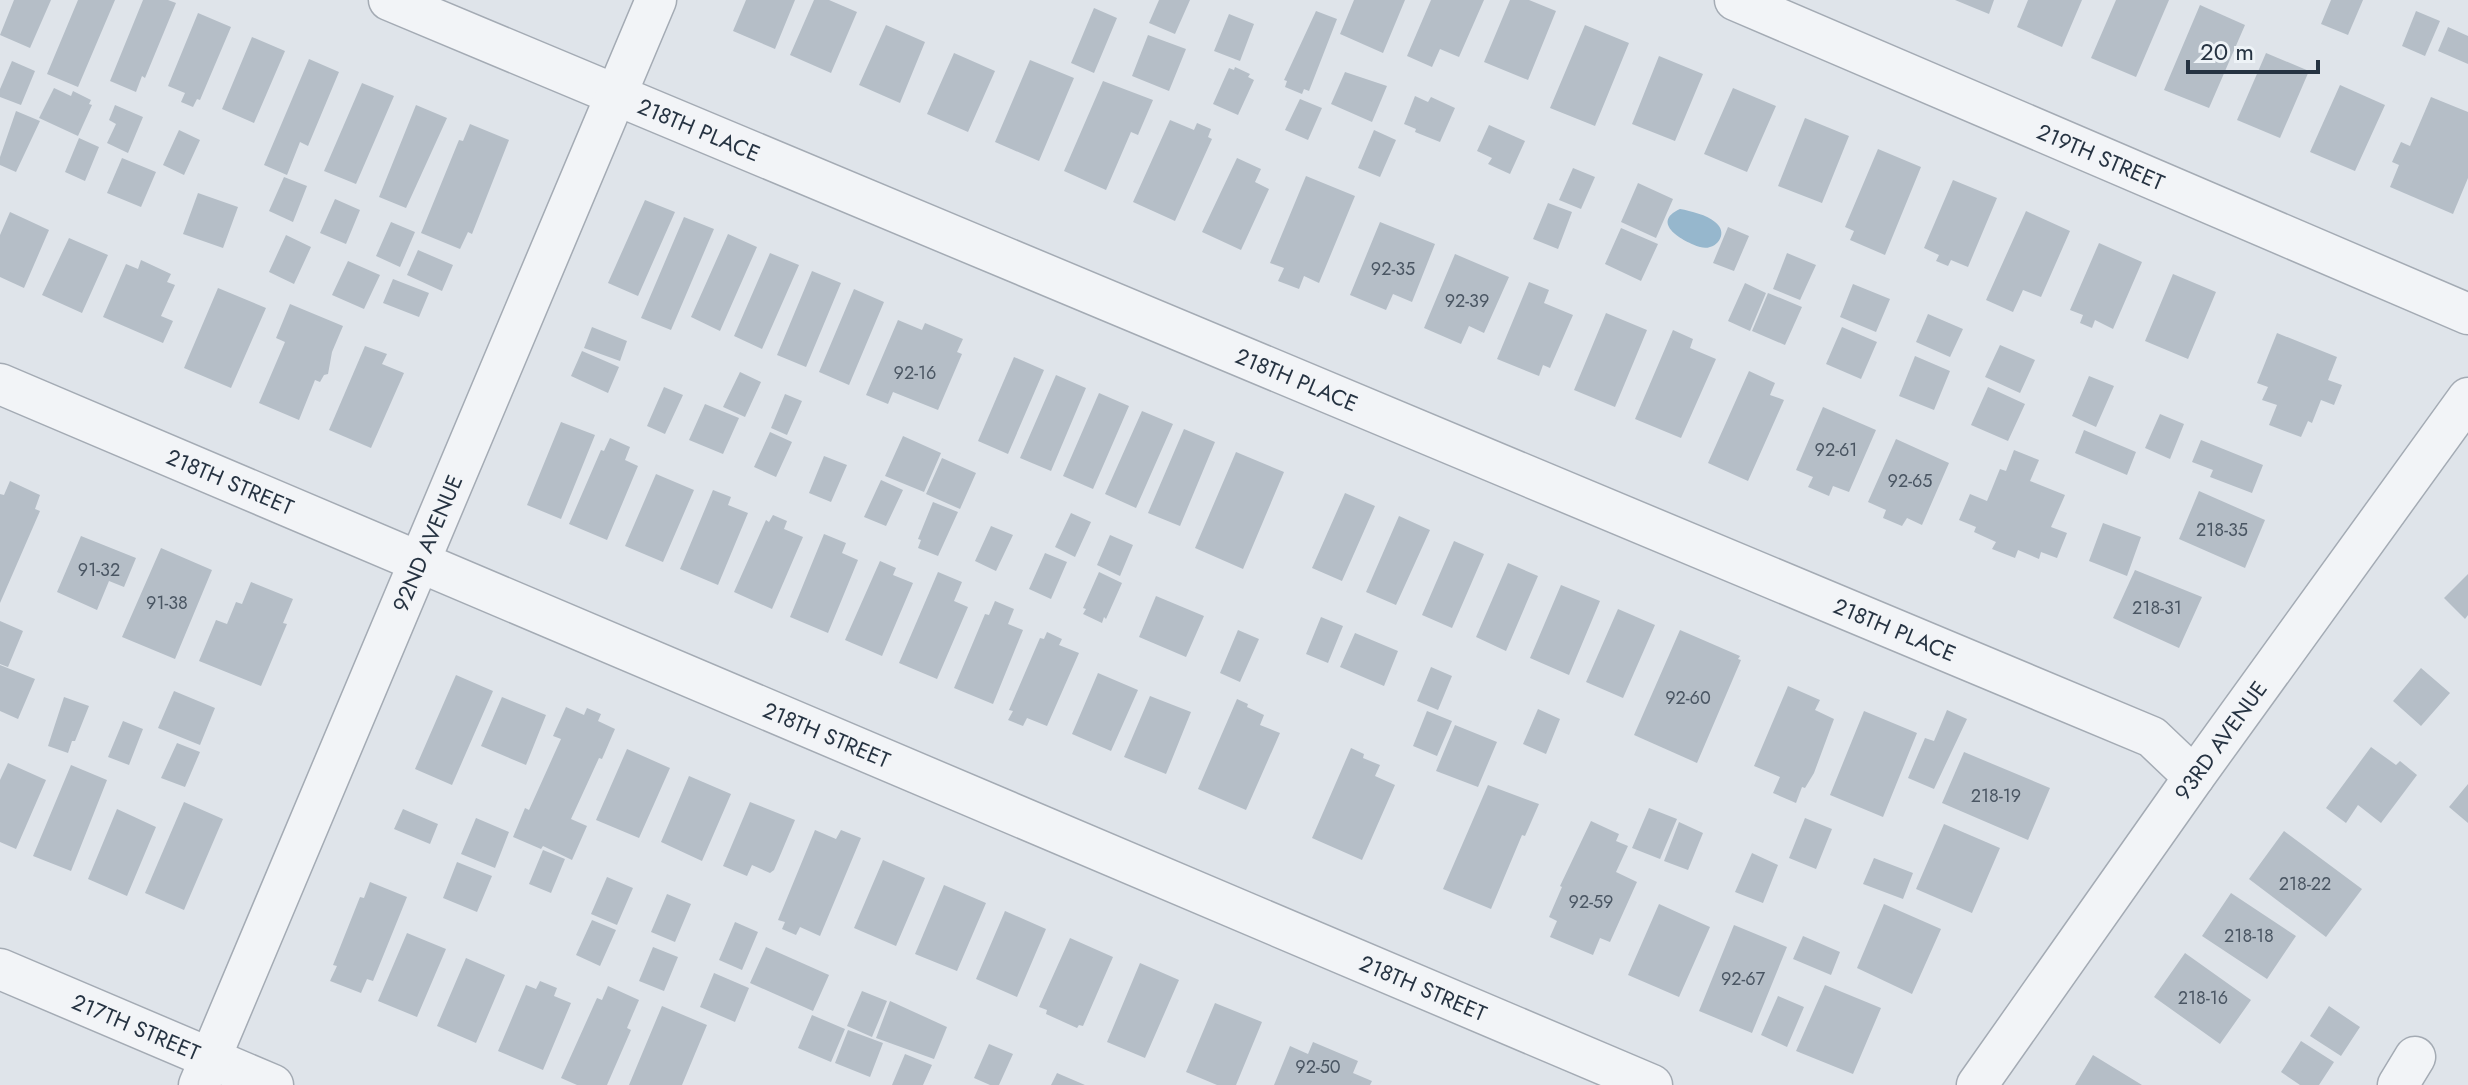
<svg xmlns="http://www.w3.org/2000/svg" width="2468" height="1085" viewBox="0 0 2468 1085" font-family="Jost,sans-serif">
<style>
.water{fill:#96b7cd}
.building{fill:#b5bec7}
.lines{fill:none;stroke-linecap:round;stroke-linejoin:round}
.street-casing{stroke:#a4abb4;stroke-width:43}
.street{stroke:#f2f4f7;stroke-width:40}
.labels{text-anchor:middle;stroke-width:8;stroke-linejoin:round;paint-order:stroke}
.number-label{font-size:18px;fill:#4a5663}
.street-label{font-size:22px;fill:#263342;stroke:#eef3f7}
</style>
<rect width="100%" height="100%" fill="#dfe4ea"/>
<path class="water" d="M1680 209C1691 211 1707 215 1715 222 1730 233 1716 252 1700 247 1684 242 1649 223 1680 209Z"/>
<path class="building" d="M14 0H51L30 48 0 35Z
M78 0H115L78 87 47 74Z
M143 0H168L176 3 145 78 142 76 136 92 110 81Z
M746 0H795L775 49 733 31Z
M814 0H829L857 12 831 73 790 55Z
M1159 0H1190L1175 34 1149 23Z
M1354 0H1405L1383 53 1340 34Z
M1431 0H1484L1459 57 1440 49 1432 67 1407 56Z
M1510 0H1529L1556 11 1528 80 1484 62Z
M1955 0H1994L1989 14Z
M2028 0H2082L2062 47 2017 27Z
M2116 0H2169L2136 77 2091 58Z
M2331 0H2363L2348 35 2321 24Z
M2200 5 2245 25 2209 108 2164 90Z
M1094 8 1117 18 1094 73 1071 63Z
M1316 11 1337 19 1309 91 1304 89 1302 94 1285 87 1287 81 1284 80Z
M2416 11 2440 21 2425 56 2402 46Z
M198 13 231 27 200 100 197 99 193 107 181 102 185 93 168 86Z
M1229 14 1254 24 1240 61 1214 51Z
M886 25 925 42 900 103 859 85Z
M1585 25 1629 43 1595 126 1550 108Z
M2448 27 2468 36V64L2438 51Z
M1148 35 1186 49 1169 91 1132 76Z
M252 37 285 51 254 123 222 109Z
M954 53 995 71 968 132 927 114Z
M2266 53 2309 71 2280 138 2237 120Z
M1659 56 1703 74 1675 141 1632 124Z
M309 59 339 72 308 146 300 142 287 175 264 165Z
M1030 60 1074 78 1039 161 995 142Z
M12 61 35 71 21 105 0 97V89Z
M1235 67 1250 74 1248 77 1254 80 1238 115 1213 104 1229 68 1234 70Z
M1345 72 1387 86 1372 122 1331 104Z
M1103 81 1153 100 1138 135 1131 132 1106 190 1064 171Z
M362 83 394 96 356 184 324 171Z
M2340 85 2385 105 2355 171 2310 152Z
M54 88 71 96 73 91 91 100 89 104 92 105 78 136 39 118Z
M1733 88 1776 106 1747 172 1704 154Z
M1415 96 1428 102 1431 97 1455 108 1440 142 1415 132 1416 129 1404 124Z
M2431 97 2468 112V178L2453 214 2390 187 2399 165 2392 162 2401 142 2410 146Z
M1300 99 1322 108 1308 140 1285 130Z
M115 105 143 117 128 153 107 143 116 124 109 120Z
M416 105 447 118 406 208 379 197Z
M16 111 40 121 16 172 0 165V157Z
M1805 118 1849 136 1822 203 1778 186Z
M1170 120 1194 130 1197 123 1211 129 1208 137 1212 139 1175 221 1133 202Z
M470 124 509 140 472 234 468 232 460 249 421 233 459 140 463 141Z
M1489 125 1525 141 1510 174 1488 164 1492 158 1477 151Z
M179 130 200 140 184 175 163 165Z
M1374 130 1396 140 1380 177 1358 168Z
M79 138 99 147 85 181 65 172Z
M1878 149 1921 167 1885 255 1850 240 1854 231 1845 227Z
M122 158 156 172 141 207 107 193Z
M1237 158 1261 169 1255 182 1269 189 1241 250 1202 232Z
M1573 168 1595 177 1581 209 1559 200Z
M1306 176 1355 196 1319 283 1304 276 1299 289 1278 281 1284 268 1270 263Z
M284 177 307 186 293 222 269 211Z
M1953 180 1997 198 1968 267 1951 260 1948 266 1936 261 1939 255 1924 248Z
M1638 183 1673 199 1656 238 1621 222Z
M198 193 238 207 223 248 183 234Z
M335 199 360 210 346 244 320 233Z
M645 200 675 212 638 296 608 283Z
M1548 203 1572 212 1558 249 1533 239Z
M2026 211 2070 231 2041 297 2023 290 2013 312 1986 300Z
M10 212 49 230 24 288 0 277V235Z
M684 217 714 229 671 330 641 318Z
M391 222 415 232 400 267 376 256Z
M1380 222 1435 244 1412 302 1393 294 1386 310 1350 295Z
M1728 227 1749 236 1734 271 1713 263Z
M1621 228 1658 244 1641 281 1605 264Z
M728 234 757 247 720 331 691 317Z
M286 235 311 247 294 284 269 272Z
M69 238 108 255 82 313 42 295Z
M2099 243 2142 262 2113 329 2095 320 2092 328 2080 323 2083 315 2070 310Z
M418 250 453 265 442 291 407 275Z
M770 253 799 265 762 349 734 336Z
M1787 253 1816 265 1800 300 1773 289Z
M1455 254 1509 277 1484 333 1469 326 1461 344 1424 328Z
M141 260 171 274 167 282 175 285 161 316 173 321 163 343 103 317 126 264 138 269Z
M348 261 380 275 364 309 332 295Z
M812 271 841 283 806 367 777 355Z
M2173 274 2216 292 2188 359 2145 341Z
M393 279 429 293 419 317 383 303Z
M1529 282 1549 290 1544 303 1573 315 1550 368 1543 365 1539 376 1497 359Z
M1745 283 1766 293 1750 331 1728 321Z
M1853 284 1890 299 1876 332 1840 317Z
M218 288 266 308 231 388 184 368Z
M854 289 884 302 849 385 819 372Z
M1768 293 1802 307 1785 345 1752 331Z
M290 304 343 326 332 352 328 374 324 375 320 382 315 380 299 420 259 403 285 342 276 338Z
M1606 313 1647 330 1615 407 1574 390Z
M1928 314 1963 329 1950 357 1916 342Z
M898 320 922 330 925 323 963 339 957 352 962 354 938 410 893 392 888 404 866 395Z
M592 327 627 341 620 361 584 348Z
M1842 327 1877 342 1861 379 1826 364Z
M1673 330 1693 339 1690 348 1716 359 1681 438 1635 419Z
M2277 333 2337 357 2328 380 2342 385 2334 405 2321 400 2312 423 2308 421 2301 437 2269 425 2277 405 2262 400 2268 387 2257 383Z
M2000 345 2035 360 2020 393 1985 377Z
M365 346 387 354 382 364 404 373 371 448 329 430Z
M582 351 619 367 608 393 571 376Z
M1915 356 1950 371 1934 410 1899 396Z
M1014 357 1044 370 1008 454 978 441Z
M1749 371 1775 383 1770 395 1784 400 1748 481 1708 463Z
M740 372 761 382 745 417 723 407Z
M1056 375 1086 388 1051 471 1020 458Z
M2089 376 2114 386 2096 427 2072 416Z
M664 387 683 395 665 434 647 426Z
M1988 387 2025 404 2008 441 1971 425Z
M1099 393 1129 406 1093 489 1063 476Z
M785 394 802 401 787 435 771 428Z
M705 404 739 418 723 454 689 440Z
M1823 407 1876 430 1849 492 1833 486 1829 496 1808 487 1813 477 1796 470Z
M1142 411 1173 424 1136 508 1105 494Z
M2160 414 2184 424 2170 459 2145 448Z
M561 422 595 435 561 519 527 505Z
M1184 429 1215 442 1180 526 1148 513Z
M2084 430 2136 452 2127 475 2075 453Z
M770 432 792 442 776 477 754 467Z
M903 436 941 453 924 492 885 476Z
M610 438 630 447 625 460 638 466 607 540 569 524 601 450 604 451Z
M1896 439 1949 463 1922 525 1907 518 1902 526 1883 518 1886 510 1868 502Z
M2201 440 2263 465 2252 493 2210 477 2213 470 2192 462Z
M2014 450 2039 460 2030 481 2065 495 2051 527 2067 533 2057 558 2041 552 2039 559 2018 550 2015 558 1992 549 1996 542 1974 532 1976 527 1959 520 1970 494 1987 501 2000 469 2006 471Z
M1236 452 1284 472 1243 569 1195 548Z
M824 456 847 465 831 502 809 493Z
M942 458 976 473 960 509 926 494Z
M656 474 694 490 663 562 625 546Z
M881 480 903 490 886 526 864 517Z
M10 481 40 495 35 509 40 511 0 603V494L4 495Z
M713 490 731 497 728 505 748 513 718 585 680 569Z
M2199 491 2265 520 2245 568 2179 539Z
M1345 493 1375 506 1342 581 1312 568Z
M933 502 958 512 938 556 918 548 921 540 918 539Z
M1071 513 1091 522 1075 557 1055 547Z
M773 515 787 521 784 529 803 537 772 609 734 592 766 520 769 522Z
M1399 516 1430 530 1396 605 1366 592Z
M2103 523 2141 537 2127 576 2089 561Z
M991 526 1013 535 996 571 975 561Z
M824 534 846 543 842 553 858 560 828 633 790 617Z
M1110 535 1133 545 1120 576 1097 565Z
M81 536 136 558 124 587 109 581 97 610 57 592Z
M1454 541 1484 554 1452 628 1422 615Z
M161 548 212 570 175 659 122 637Z
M1045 553 1067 562 1051 599 1029 589Z
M880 561 896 568 893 575 913 583 882 656 845 640Z
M1508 563 1538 576 1506 651 1476 637Z
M2135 570 2202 597 2179 648 2113 618Z
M938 572 962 582 954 601 968 607 937 679 899 663Z
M1099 572 1122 583 1106 619 1104 617 1102 623 1083 614 1086 609 1083 608Z
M2468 574V615L2465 619 2444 598Z
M251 582 293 599 283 623 287 624 261 686 199 661 216 620 227 624 236 602 242 604Z
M1561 585 1600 601 1569 675 1530 658Z
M1156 596 1204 616 1186 657 1139 637Z
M995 601 1014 609 1008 624 1023 630 993 704 954 688 985 614 989 615Z
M1618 609 1655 625 1623 698 1586 682Z
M1321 617 1343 626 1328 663 1306 654Z
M0 621 23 631 8 667 0 664Z
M1238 630 1259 639 1240 682 1220 673Z
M1680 630 1740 656 1738 659 1741 660 1697 763 1634 735Z
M1047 632 1062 639 1059 645 1079 653 1047 726 1027 718 1023 726 1008 720 1013 711 1009 710 1040 638 1044 639Z
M1355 633 1398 651 1384 686 1340 667Z
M0 665 35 679 18 719 0 711Z
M1431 667 1452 676 1438 710 1417 701Z
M2421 668 2450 693 2421 726 2393 701Z
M1098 673 1138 690 1111 751 1072 734Z
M456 675 493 691 452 785 415 769Z
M1788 686 1820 700 1815 710 1834 719 1814 773 1805 788 1802 787 1796 803 1773 793 1780 777 1754 766Z
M174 691 215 708 200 745 158 728Z
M1150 696 1191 712 1166 774 1124 757Z
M64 697 89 706 75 741H72L68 753 48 746Z
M502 697 546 715 526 765 481 746Z
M1237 699 1248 704 1247 707 1264 715 1260 725 1280 733 1246 810 1198 789Z
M566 707 584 715 587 708 601 714 598 721 615 729 602 759 599 758 571 819 587 826 572 860 543 846 541 849 513 837 525 808 529 810 561 739 553 736Z
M1538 709 1560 719 1546 754 1523 744Z
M1947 710 1967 719 1934 789 1908 778 1925 738 1934 741Z
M1427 711 1452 721 1437 756 1413 746Z
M1864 711 1917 733 1883 817 1830 795Z
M123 721 143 729 129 765 108 757Z
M1455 725 1497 742 1478 787 1436 771Z
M177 743 200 752 185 787 161 778Z
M2371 747 2396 765 2400 761 2417 775 2381 823 2358 805 2346 823 2326 808Z
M1351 748 1364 754 1363 758 1380 765 1375 776 1395 785 1362 860 1312 838Z
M627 749 670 768 639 838 596 820Z
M1964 752 2050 788 2028 840 1942 803Z
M8 763 46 780 16 849 0 842V780Z
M71 765 107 780 71 871 33 856Z
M689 776 731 794 702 861 661 842Z
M2468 784V823L2449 807Z
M1488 785 1539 804 1525 836 1522 835 1491 909 1443 889Z
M184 802 223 819 184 910 145 893Z
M750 802 795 820 774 870 770 873 752 865 747 876 723 866Z
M1649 808 1677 819 1660 859 1632 848Z
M117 809 156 827 127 896 88 879Z
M403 809 438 824 430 844 394 829Z
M476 818 509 832 495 868 461 854Z
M1805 818 1832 829 1816 869 1789 858Z
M1591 821 1619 834 1616 841 1628 846 1616 872 1637 882 1610 942 1600 938 1593 955 1550 937 1557 921 1549 917 1562 887 1560 886Z
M1679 822 1703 833 1688 870 1664 861Z
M1944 824 2000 848 1972 913 1916 889Z
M815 830 836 839 841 830 861 838 820 936 800 927 796 935 782 929 785 922 778 920Z
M2284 831 2362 889 2326 937 2249 879Z
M543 850 565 859 551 893 529 884Z
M1752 853 1778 865 1763 903 1735 892Z
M1874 858 1913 873 1903 899 1863 884Z
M883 860 925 878 896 946 854 928Z
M457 862 492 876 477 912 443 898Z
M607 877 633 888 617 925 591 914Z
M370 882 407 897 373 981 367 979 361 993 330 981 337 966 333 965 360 897 364 898Z
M944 885 986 903 957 971 915 954Z
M2231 893 2296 936 2267 979 2202 936Z
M667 894 691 904 675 942 651 932Z
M1659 904 1710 927 1679 997 1628 975Z
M1884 904 1941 929 1912 994 1857 968Z
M1005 911 1046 929 1017 997 976 979Z
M592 920 616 930 600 966 576 955Z
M735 922 758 932 742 970 719 960Z
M1734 925 1787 947 1752 1033 1699 1011Z
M407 933 446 949 417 1017 378 1001Z
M1803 936 1840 952 1831 975 1793 959Z
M1070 938 1113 957 1083 1026 1079 1025 1077 1028 1046 1014 1047 1010 1039 1007Z
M653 947 678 957 664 991 639 981Z
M766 947 829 975 813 1011 750 983Z
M2185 953 2251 1000 2220 1044 2154 997Z
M466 958 505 975 476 1043 437 1026Z
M1140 963 1179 980 1145 1058 1107 1042Z
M714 973 749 988 735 1022 700 1007Z
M540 981 557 988 554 996 571 1003 543 1070 498 1051 526 985 536 989Z
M1825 985 1881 1008 1853 1074 1796 1051Z
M608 986 639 1000 627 1028 631 1030 607 1085H577L561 1078 597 998 602 1000Z
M862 991 887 1001 872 1037 847 1026Z
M1778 996 1804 1007 1787 1047 1761 1035Z
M890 1001 947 1027 934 1059 876 1038Z
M1215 1003 1262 1022 1236 1085H1217L1186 1072Z
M662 1006 707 1025 682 1085H629Z
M2329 1006 2360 1027 2341 1056 2310 1036Z
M812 1015 845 1029 831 1062 798 1048Z
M848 1030 883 1043 870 1077 835 1063Z
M2301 1041 2334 1062 2319 1085H2300L2281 1072Z
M1313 1042 1358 1061 1353 1073 1372 1081 1370 1085H1274L1290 1046 1308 1054Z
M989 1044 1013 1054 999 1085H990L974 1078Z
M905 1054 932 1065 923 1085H892Z
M2093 1055 2142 1085H2075Z
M1057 1073 1085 1085H1051Z"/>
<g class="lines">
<g class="street-casing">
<g id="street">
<path id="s1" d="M389 0 2152 737 2194 777"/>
<path id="s2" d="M1735 0 2468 314"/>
<path id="s3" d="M0 384 1652 1085"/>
<path id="s4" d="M0 969 273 1085"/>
<path id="s5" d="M199 1085 656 0"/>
<path id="s6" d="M1977 1085 2194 777 2468 398"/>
<path d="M2398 1085 2415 1057"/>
</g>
</g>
<use href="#street" class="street"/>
</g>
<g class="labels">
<g class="number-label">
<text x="1393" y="275">92-35</text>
<text x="1467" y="307">92-39</text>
<text x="915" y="379">92-16</text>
<text x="1836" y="456">92-61</text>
<text x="1910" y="487">92-65</text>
<text x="2222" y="536">218-35</text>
<text x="99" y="576">91-32</text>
<text x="167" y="609">91-38</text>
<text x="2157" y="614">218-31</text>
<text x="1688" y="704">92-60</text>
<text x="1996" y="802">218-19</text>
<text x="2305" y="890">218-22</text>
<text x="1591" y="908">92-59</text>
<text x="2249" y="942">218-18</text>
<text x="1743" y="985">92-67</text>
<text x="2203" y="1004">218-16</text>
<text x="1318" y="1073">92-50</text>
</g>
<g class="street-label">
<text dy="8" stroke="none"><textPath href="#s1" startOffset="336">218TH PLACE</textPath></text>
<text dy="8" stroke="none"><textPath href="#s2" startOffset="398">219TH STREET</textPath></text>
<text dy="8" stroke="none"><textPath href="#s1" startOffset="984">218TH PLACE</textPath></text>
<text dy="8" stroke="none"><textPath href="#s3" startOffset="250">218TH STREET</textPath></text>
<text dy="8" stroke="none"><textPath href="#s5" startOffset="588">92ND AVENUE</textPath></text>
<text dy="8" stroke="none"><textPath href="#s1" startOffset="1632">218TH PLACE</textPath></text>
<text dy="8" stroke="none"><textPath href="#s3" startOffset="898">218TH STREET</textPath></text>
<text dy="8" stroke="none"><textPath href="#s6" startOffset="422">93RD AVENUE</textPath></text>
<text dy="8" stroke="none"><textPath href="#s3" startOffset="1546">218TH STREET</textPath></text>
<text dy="8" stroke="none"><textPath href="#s4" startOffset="148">217TH STREET</textPath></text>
</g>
</g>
<path d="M2188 60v12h130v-12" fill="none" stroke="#263342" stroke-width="4"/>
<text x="2200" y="60" font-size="24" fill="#263342" stroke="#eef3f7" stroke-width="6" paint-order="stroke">20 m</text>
</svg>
